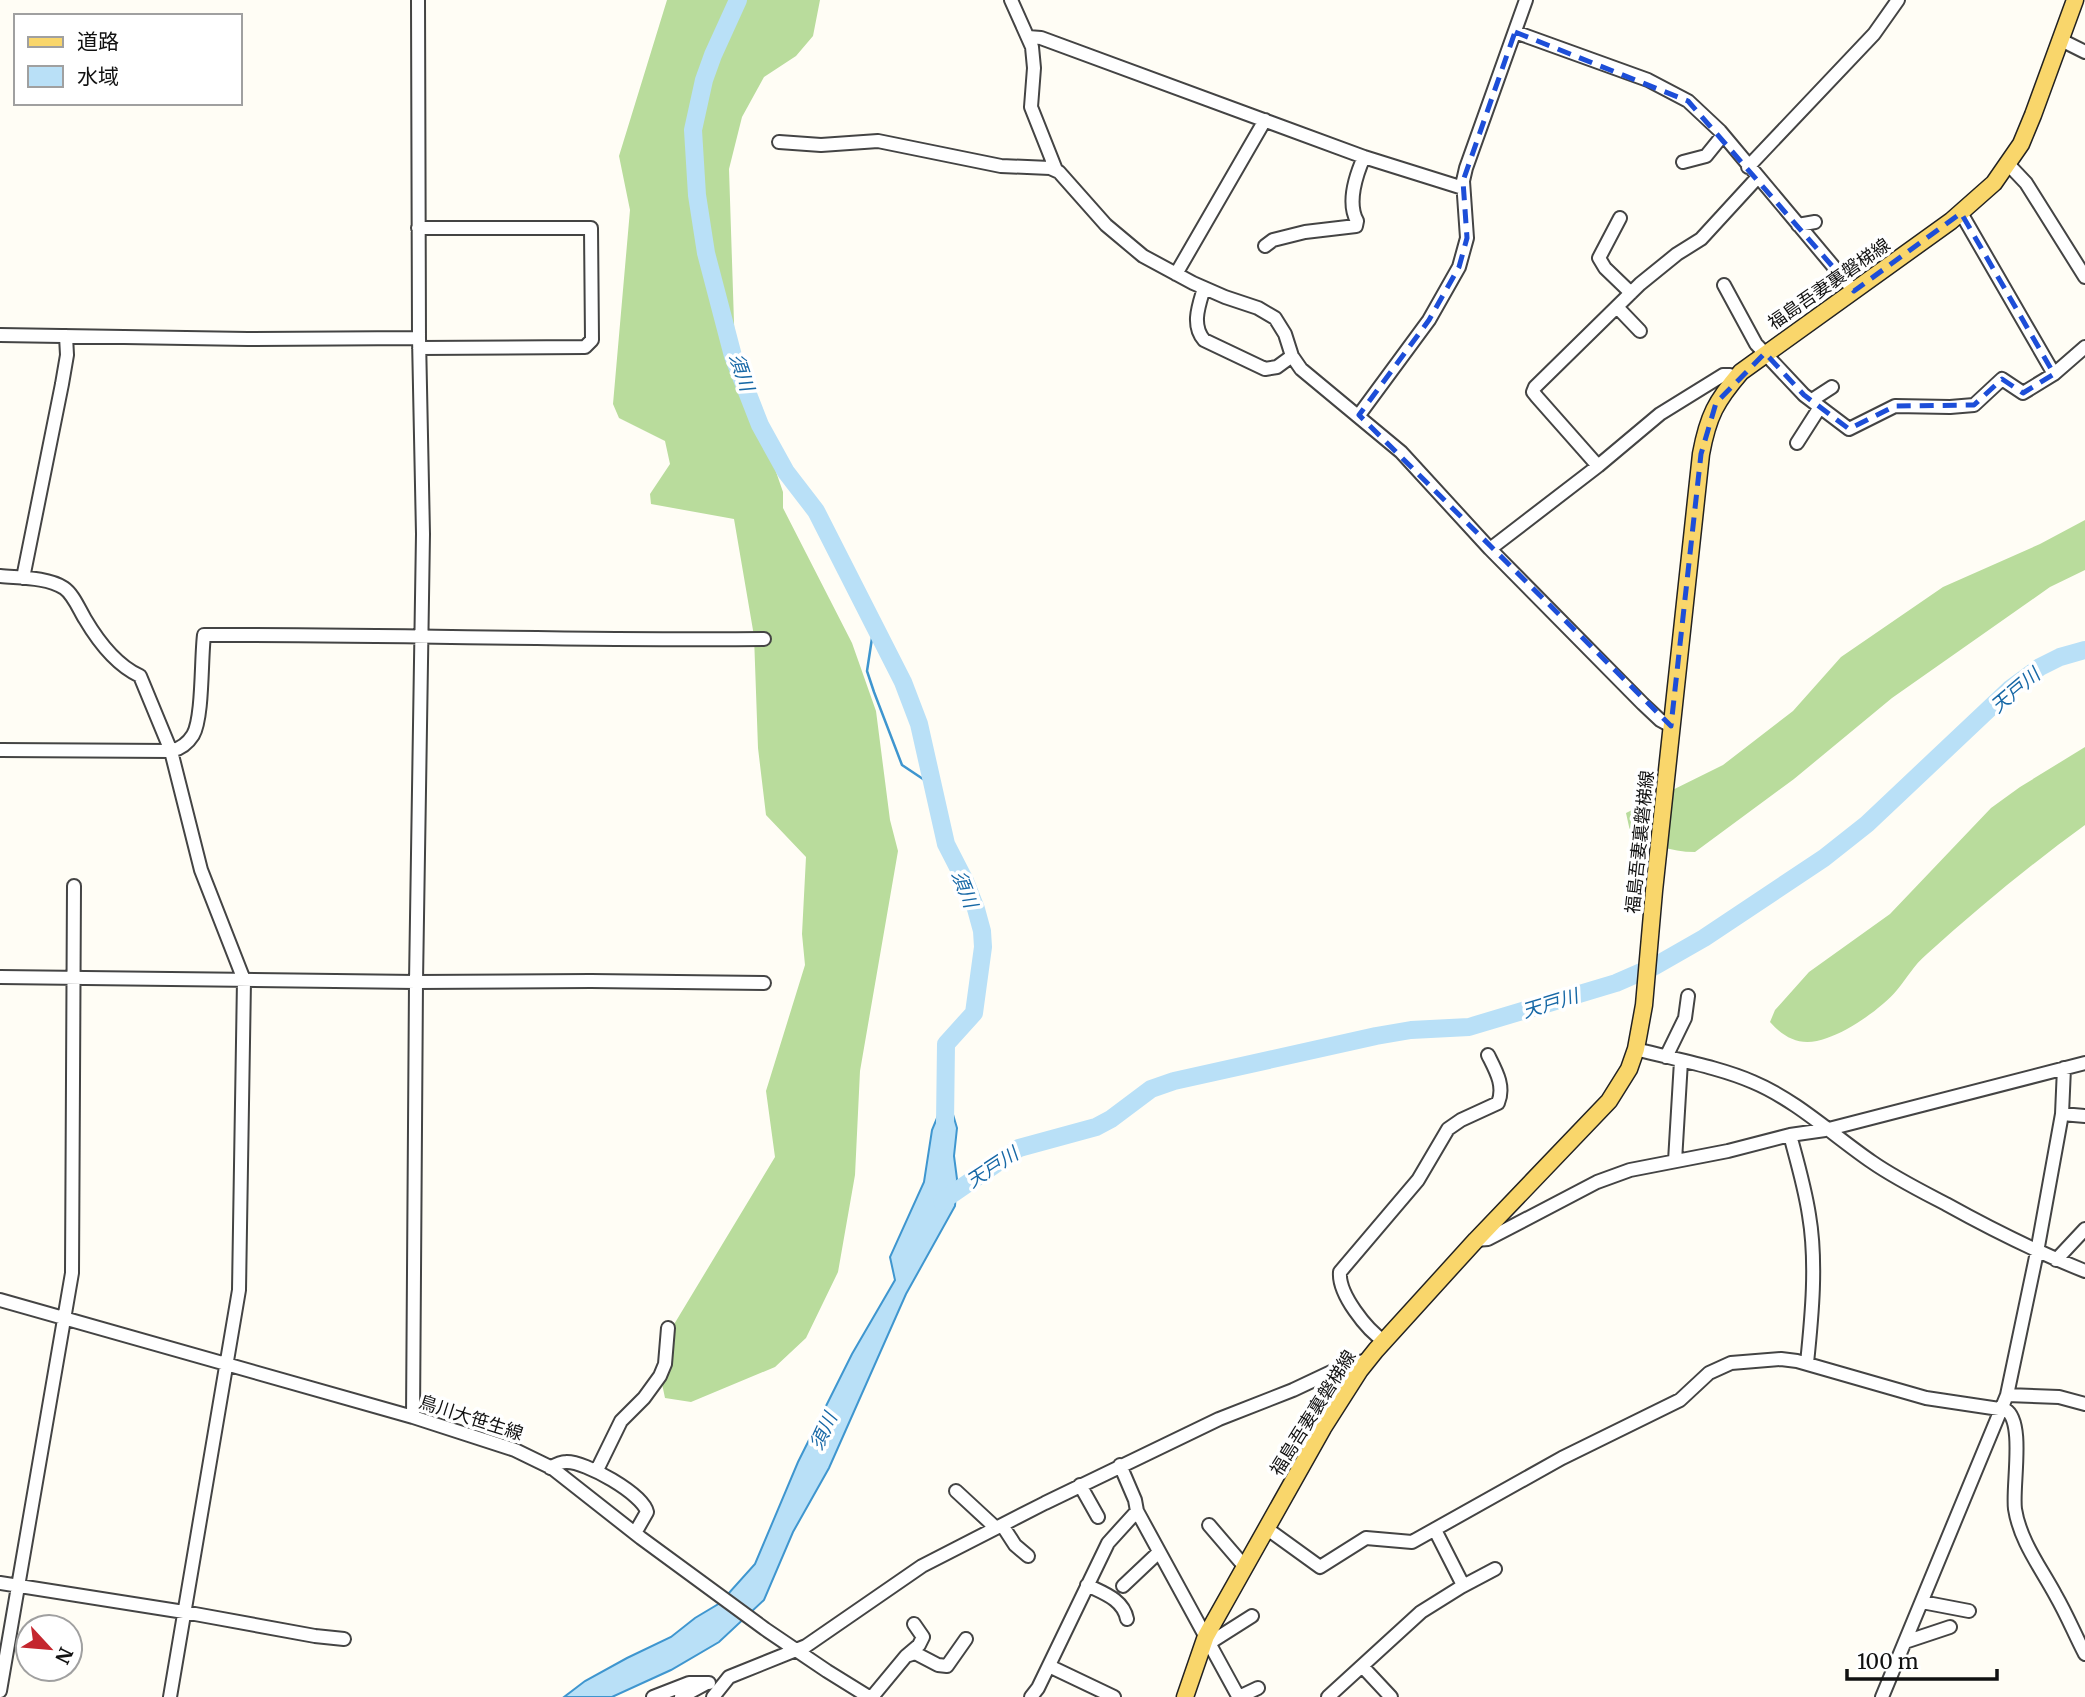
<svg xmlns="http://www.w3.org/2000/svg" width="2085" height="1697" viewBox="0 0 2085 1697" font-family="Merriweather,'Noto Sans JP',serif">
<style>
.forest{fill:#b9dc9c}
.water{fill:#b9e0f7;stroke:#3f96cf;stroke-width:2}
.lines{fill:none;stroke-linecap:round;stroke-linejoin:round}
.stream{stroke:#3f96cf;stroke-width:2.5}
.river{stroke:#b9e0f7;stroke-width:18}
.minor-casing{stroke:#444;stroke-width:16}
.major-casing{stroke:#222;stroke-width:19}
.minor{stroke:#fff;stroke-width:12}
.major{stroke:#f9d66b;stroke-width:16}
.marked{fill:none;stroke:#1d4ed8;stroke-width:5;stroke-dasharray:14 9;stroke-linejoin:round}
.labels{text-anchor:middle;stroke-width:7;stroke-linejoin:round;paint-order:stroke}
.street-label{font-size:18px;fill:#111;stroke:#fff}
.water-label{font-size:19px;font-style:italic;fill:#1768a6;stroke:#fff}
</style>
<rect width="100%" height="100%" fill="#fffdf5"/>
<path class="forest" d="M667 0H820L813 36 796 56 764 77 742 117 729 169 735 353 783 492V508L852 643 876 711 890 820 898 851 860 1071 855 1175 838 1272 806 1338 775 1367 691 1402 665 1398 661 1379 670 1331 775 1157 766 1091 805 965 802 934 806 857 766 815 758 748 754 636 734 519 651 504 650 494 670 464 665 441 619 418 613 404 630 210 619 156Z
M2085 520V570L2050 587 1892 698 1794 779 1695 852C1670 852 1650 844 1630 831L1626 813 1723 765 1793 711 1841 657 1943 587 2040 544Z
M2085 747V825C2030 865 1978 908 1927 954 1913 966 1908 977 1897 990 1882 1008 1849 1031 1827 1038 1803 1047 1786 1040 1770 1022L1775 1010 1809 972 1890 914 1991 808 2020 787Z"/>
<path class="water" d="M947 1094 957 1128 954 1156 957 1179 955 1206 906 1294 829 1468 793 1532 764 1600 719 1642 671 1670 612 1697H564L585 1681 627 1658 671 1637 695 1618 720 1603 755 1564 798 1462 852 1354 895 1280 890 1257 924 1182 932 1130Z"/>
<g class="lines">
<path class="stream" d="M874 625 867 671 874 692 902 765 932 785"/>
<path class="river" d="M738 0 713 55 704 80 693 130 697 195 706 253 733 356 760 425 786 472 816 511 903 682 919 724 946 844 965 881 976 909 982 931 983 947 974 1013 946 1044 945 1123
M942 1201 1019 1148 1096 1127 1111 1119 1151 1089 1174 1081 1376 1036 1411 1030 1469 1027 1616 983 1655 966 1704 938 1824 858 1867 824 2010 689 2040 667 2060 657 2085 650"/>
<g class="minor-casing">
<path id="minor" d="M1011 0 1032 47 1034 68 1031 107 1056 170
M1515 32 1648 80 1688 101 1720 131 1854 291
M1028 37 1041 38 1364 157 1463 188
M2061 40 2085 52
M779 142 821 145 878 141 1001 166 1050 168 1059 172 1106 225 1143 256 1193 283 1225 297 1258 308 1275 318 1285 334 1292 356 1301 369 1401 452 1490 549 1643 704 1660 720 1671 726
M1683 162 1706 156 1723 135
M2008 164 2026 183 2085 277
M1748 167 1874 34 1898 0
M1961 213 2054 374
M1620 218 1599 258 1605 268 1631 293
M1798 225 1815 222
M418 228H591L592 340 585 347 419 348
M1265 246 1273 240 1305 232 1356 226 1357 221C1347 203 1356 175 1364 157
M1176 274 1265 120
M1724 285 1756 344 1804 395 1849 429 1895 406 1950 407 1974 405 2002 379 2023 393 2054 374 2085 347
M1204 288C1199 305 1191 325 1204 340L1265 369 1277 367 1292 356
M1617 307 1640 331
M0 335 248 339 419 338
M1812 400 1832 387
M1359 415 1429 320 1459 267 1467 238 1463 181 1466 168 1526 0
M1797 443 1820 407
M1598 466 1537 397 1533 392 1535 387 1640 284 1677 254 1701 239 1757 178
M1490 549 1598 466 1660 414 1723 375H1730L1736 378
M0 576C19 578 47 577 64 588 73 594 79 609 85 619 98 641 116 665 140 676L171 751 201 870 244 980 239 1290 170 1697
M23 578 62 384 67 355 66 336
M0 750 171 751C180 749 188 743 193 735 203 718 201 659 204 635 391 634 577 641 764 639
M0 977 416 982 591 981 764 983
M1636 1049C1673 1059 1719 1067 1753 1082 1796 1100 1834 1136 1872 1162 1895 1178 1921 1191 1946 1204 1991 1229 2037 1252 2085 1271
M1666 1057 1685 1018 1688 996
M2062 1114 2085 1116
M1790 1135C1797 1161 1805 1188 1809 1215 1817 1262 1812 1315 1807 1363
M1675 1161 1681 1061
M1476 1240 1488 1239 1597 1182 1630 1170 1728 1151 1790 1135 1825 1130 2085 1063
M2056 1260 2085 1229
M0 1300 413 1417 515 1450 552 1468 641 1538 765 1629 827 1671 869 1697
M1384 1341C1367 1330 1338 1294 1340 1272L1418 1180 1448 1129 1461 1120 1498 1103C1505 1086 1496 1071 1488 1055
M2007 1395 2059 1397 2085 1404
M413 1417 416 982 423 534 419 338 418 0
M1120 1465 1135 1500 1137 1511 1238 1696
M550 1468C555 1465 560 1462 566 1462 585 1461 643 1494 647 1512L635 1533
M597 1470 621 1421 644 1398 660 1376 665 1364 668 1328
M1080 1485 1098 1517
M956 1491 996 1528
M1002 1525 1015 1545 1028 1556
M1209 1525 1245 1567
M1266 1528 1320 1567 1366 1538 1412 1542 1562 1458 1680 1400 1709 1373 1731 1363 1781 1359 1797 1361 1926 1398 2006 1410C2025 1422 2012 1487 2015 1509 2020 1541 2041 1568 2056 1596 2067 1615 2075 1635 2085 1654
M1435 1530 1463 1585
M0 1583 184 1612 315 1636 344 1639
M1087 1585C1103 1593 1123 1599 1127 1619
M1123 1586 1159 1552
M1922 1602 1969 1611
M1211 1642 1252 1616
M1905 1642 1950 1627
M906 1656 919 1645 923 1637 914 1624
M1049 1666 1114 1697
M1362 1666 1391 1697
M0 1691 72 1273 74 886
M653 1697 689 1683H709
M681 1697 705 1684
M713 1697 729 1677 806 1646 922 1566 1045 1503 1219 1419 1293 1390 1346 1365 1368 1360
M872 1697 906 1656 915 1653 938 1665 947 1666 966 1639
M1031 1697 1038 1688 1108 1543 1137 1511
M1239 1697 1258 1688
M1328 1697 1421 1612 1461 1587 1495 1569
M1882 1697 2007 1395 2037 1252 2062 1114 2064 1068"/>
</g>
<g class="major-casing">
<path id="major" d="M1185 1697 1206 1636 1323 1428 1360 1370 1376 1350 1476 1240 1609 1101 1629 1069 1636 1049 1644 1005 1654 891 1701 454C1708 416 1716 401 1741 372L1951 221 1994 183 2021 144 2033 115 2075 0"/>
</g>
<use href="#minor" class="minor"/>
<use href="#major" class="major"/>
</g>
<path class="marked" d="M1515 32 1688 101 1854 291 1961 213 2054 374 2023 393 2002 379 1974 405 1895 406 1849 429 1804 395 1765 353 1716 403 1701 454 1671 726 1359 415 1429 320 1459 267 1467 238 1463 181Z"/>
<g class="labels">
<g class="street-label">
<text transform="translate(1829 284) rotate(-35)" y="6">福島吾妻裏磐梯線</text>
<text transform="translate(1640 842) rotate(-84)" y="6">福島吾妻裏磐梯線</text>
<text transform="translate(1313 1413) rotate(-58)" y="6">福島吾妻裏磐梯線</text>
<text transform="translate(471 1418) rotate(18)" y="6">鳥川大笹生線</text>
</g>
<g class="water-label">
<text transform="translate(742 372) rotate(71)" y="7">須川</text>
<text transform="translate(2015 690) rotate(-40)" y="7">天戸川</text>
<text transform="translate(965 889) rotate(68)" y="7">須川</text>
<text transform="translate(1550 1003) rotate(-17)" y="7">天戸川</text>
<text transform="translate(992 1167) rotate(-33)" y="7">天戸川</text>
<text transform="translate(823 1431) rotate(-65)" y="7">須川</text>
</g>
</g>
<rect x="14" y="14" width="228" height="91" fill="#ffffff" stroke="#a0a0a0" stroke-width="2"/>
<rect x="28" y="37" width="35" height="10" fill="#f9d66b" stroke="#a0a0a0" stroke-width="2"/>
<text x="77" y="49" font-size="21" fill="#111111">道路</text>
<rect x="28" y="66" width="35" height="21" fill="#b9e0f7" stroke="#a0a0a0" stroke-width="2"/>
<text x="77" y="84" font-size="21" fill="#111111">水域</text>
<g transform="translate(49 1648) rotate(116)"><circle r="33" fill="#ffffff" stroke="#a0a0a0" stroke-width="2"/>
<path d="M0-5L12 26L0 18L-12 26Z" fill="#c4262e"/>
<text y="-10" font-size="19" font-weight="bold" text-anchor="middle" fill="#111111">N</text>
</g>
<path d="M1847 1669v10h150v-10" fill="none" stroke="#111111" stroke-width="3.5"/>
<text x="1857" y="1669" font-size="21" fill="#111111" stroke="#ffffff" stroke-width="5" paint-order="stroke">100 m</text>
</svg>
